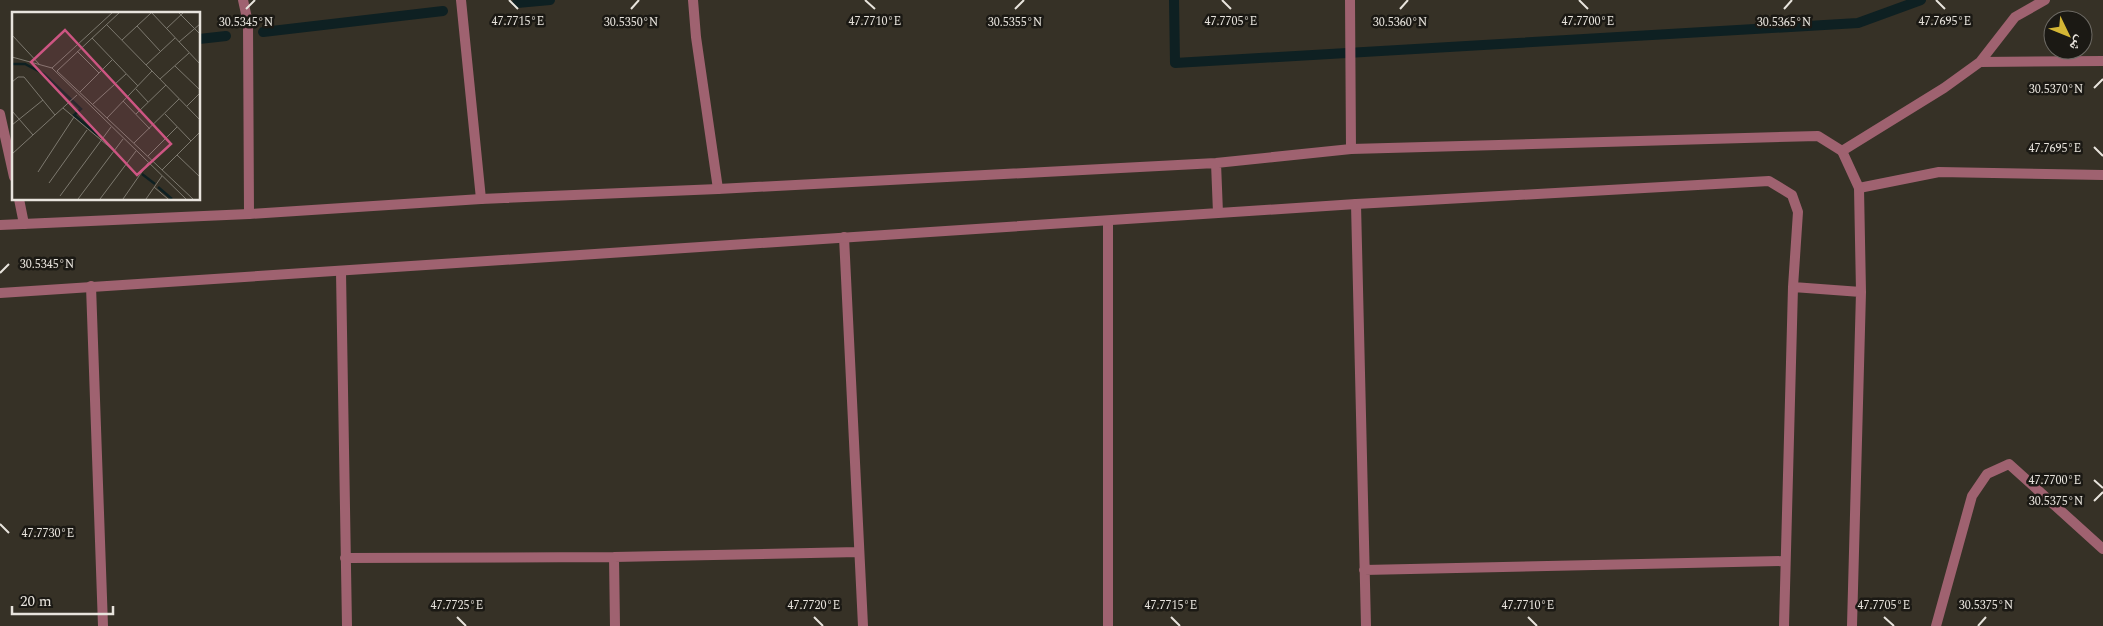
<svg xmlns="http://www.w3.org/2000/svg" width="2103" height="626" viewBox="0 0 2103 626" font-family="Spectral,'Noto Naskh Arabic',serif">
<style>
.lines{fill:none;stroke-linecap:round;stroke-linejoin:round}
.stream{stroke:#0e2022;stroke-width:10}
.service{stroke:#9f6270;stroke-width:10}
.minor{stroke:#9f6270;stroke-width:10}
.tertiary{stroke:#9f6270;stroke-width:10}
.ticks{fill:none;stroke:#e8e4dd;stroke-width:2}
.inset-river{fill:none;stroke:#0e2022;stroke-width:2.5}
.inset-road{fill:none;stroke:#7d796f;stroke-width:1}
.view{fill:#cd5582;fill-opacity:0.15;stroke:#cd5582;stroke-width:2.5}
.inset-edge{fill:none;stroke:#e8e4dd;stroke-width:2.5}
.ticks-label{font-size:12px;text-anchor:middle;fill:#e8e4dd;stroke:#1b1914;stroke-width:5;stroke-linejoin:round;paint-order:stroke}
</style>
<rect width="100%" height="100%" fill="#363126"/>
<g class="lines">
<path class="stream" d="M1174 0 1175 63 1858 23 1921 0
M517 3 550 0
M263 32 443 11
M199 39 226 36"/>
<path class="service" d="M1859 188 1939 172 2103 175
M1936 626 1972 496 1987 474 2009 464 2103 549"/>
<path class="minor" d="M243 0 248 23 249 214
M461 0 481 199
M693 0 696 37 718 189
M1350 0 1351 149
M1980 62 2103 61
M0 114 14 177
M1842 151 1944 88 1980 62 2015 17 2045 0
M19 199 24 224
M1356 204 1366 626
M844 237 863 626
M341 272 347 626
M91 286 103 626
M614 557 615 626
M345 558 614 557 859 552
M1364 570 1785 561
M1108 626V221"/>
<path class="tertiary" d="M1216 163 1218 213
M0 225 249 214 481 199 718 189 1216 163 1351 149 1818 136 1842 151 1859 188 1861 292 1852 626
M1793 287 1861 292
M0 293 1356 204 1769 181 1792 195 1798 212 1793 287 1784 626"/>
</g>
<path class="ticks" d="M509 0 518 9M865 0 875 9M1222 0 1231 9M1579 0 1588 9M1936 0 1945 9M246 9 255 0M631 9 639 0M1015 9 1024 0M1400 9 1408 0M1784 9 1792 0M2094 88 2103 79M2094 147 2103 156M0 273 9 264M2094 480 2103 488M2094 501 2103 492M0 524 9 533M457 617 466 626M814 617 823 626M1171 617 1180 626M1528 617 1537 626M1884 617 1894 626M1978 626 1986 617"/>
<g transform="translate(12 12)">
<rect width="188" height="188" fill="#363126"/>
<path class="inset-river" d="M0 52H13L32 62 69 97 62 103 86 123M130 162 143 172M146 175 160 187"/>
<path class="inset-road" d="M108 0 45 59 181 187M139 0 188 52M166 0 188 22M94 12 188 108M125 14 148 39M154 17 172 0M0 23 28 53M80 26 126 74M110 28 139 1M167 30 188 12M65 39 87 61M0 45 40 56 174 187M134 53 163 26M163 54 188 78M40 56 101 0M148 67 177 41M0 70 6 65H12L43 103M124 77 136 90M68 80 100 48M111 89 138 117M81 92 114 62M175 94 188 81M51 96 101 138M0 99 21 123M124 102 154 73M153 102 179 129M95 106 140 59M0 113 31 88M122 131 167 87M0 142 65 83M165 143 188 165M136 144 165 115M150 158 188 120M26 160 62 105M37 171 75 118M142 175 156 187M48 184 99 115M66 187 111 127M88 187 124 139M111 187 136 151M134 187 150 164"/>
<path class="view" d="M53 18 159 132 125 163 19 50Z"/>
<rect width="188" height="188" class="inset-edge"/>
</g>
<g class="ticks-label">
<text x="518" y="25">47.7715°E</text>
<text x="875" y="25">47.7710°E</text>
<text x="1231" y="25">47.7705°E</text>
<text x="1945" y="25">47.7695°E</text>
<text x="1588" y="25">47.7700°E</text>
<text x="246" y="26">30.5345°N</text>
<text x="631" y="26">30.5350°N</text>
<text x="1015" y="26">30.5355°N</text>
<text x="1400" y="26">30.5360°N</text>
<text x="1784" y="26">30.5365°N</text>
<text x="2056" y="93">30.5370°N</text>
<text x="2055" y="152">47.7695°E</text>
<text x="47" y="268">30.5345°N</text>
<text x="2055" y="484">47.7700°E</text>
<text x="2056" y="505">30.5375°N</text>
<text x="48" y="537">47.7730°E</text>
<text x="1986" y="609">30.5375°N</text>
<text x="457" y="609">47.7725°E</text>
<text x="814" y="609">47.7720°E</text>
<text x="1171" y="609">47.7715°E</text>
<text x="1528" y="609">47.7710°E</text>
<text x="1884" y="609">47.7705°E</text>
</g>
<g transform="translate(2068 35) rotate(133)"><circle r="24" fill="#1b1914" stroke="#6d6a64"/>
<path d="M0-4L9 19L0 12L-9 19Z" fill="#d4b635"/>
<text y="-8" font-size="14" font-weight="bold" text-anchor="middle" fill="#e8e4dd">ش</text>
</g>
<path d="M12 606v8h101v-8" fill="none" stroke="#e8e4dd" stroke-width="2.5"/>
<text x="20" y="606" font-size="15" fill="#e8e4dd" stroke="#1b1914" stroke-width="4" paint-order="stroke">20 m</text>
</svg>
